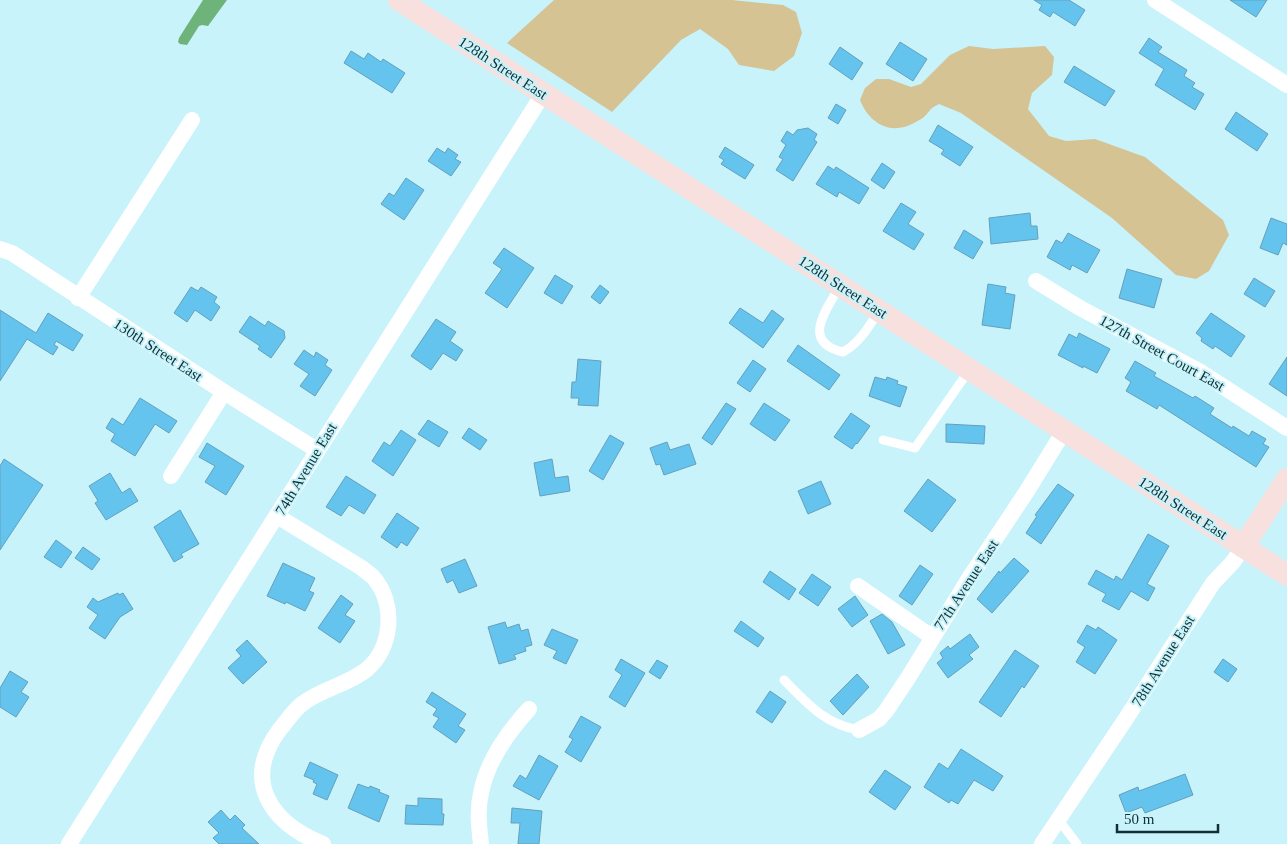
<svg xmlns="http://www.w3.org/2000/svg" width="1287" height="844" viewBox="0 0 1287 844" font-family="Georgia,serif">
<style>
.green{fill:#d5c394}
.water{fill:#6db37a}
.building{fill:#64c4ee;stroke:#64a0bc}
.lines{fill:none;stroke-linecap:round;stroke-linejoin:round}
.lane{stroke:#fff;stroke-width:9}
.street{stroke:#fff;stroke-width:16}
.secondary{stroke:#f7e0dd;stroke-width:22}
.labels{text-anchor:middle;stroke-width:4;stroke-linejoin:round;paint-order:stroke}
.street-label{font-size:15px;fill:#103034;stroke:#c8f3fa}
</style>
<rect width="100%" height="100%" fill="#c8f3fa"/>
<path class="green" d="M554 0H732L783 5 796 12 802 33 794 56 774 71 739 65 728 49 700 29 681 40 612 112 507 43Z
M969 46 993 49 1045 46 1054 57 1052 75 1032 93 1028 109 1049 136 1066 141 1095 139 1145 157 1223 220 1229 235 1209 271 1196 279 1176 275 1112 218 961 113 939 104C929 109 931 110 924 117 922 119 917 121 914 123 890 136 869 123 860 100L865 88 876 79H889L911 87 921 84 950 55Z"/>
<path class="water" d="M203 0H227L208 26 202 25 199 26 187 45 180 44 178 42 179 38Z"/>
<path class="building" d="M1034 0H1069L1085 10 1075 26 1053 12 1050 17 1039 10 1042 5Z
M1230 0H1267L1256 17Z
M1149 38 1162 47 1158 52 1187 70 1184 76 1195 83 1192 87 1204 94 1195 110 1155 85 1164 69 1139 53Z
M900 42 927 59 913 81 886 64Z
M840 47 863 63 852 80 829 64Z
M351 51 364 59 368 53 381 62 383 59 405 73 392 93 344 63Z
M1074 66 1115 91 1105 106 1064 82Z
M836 104 846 110 838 124 828 118Z
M1236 112 1268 134 1257 151 1225 129Z
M938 125 973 147 960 166 941 154 944 150 929 141Z
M808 128 817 134 814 140 817 142 793 181 776 170 783 159 779 157 786 145 781 141 787 131 793 135 797 130Z
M725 147 754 165 745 179 721 164 724 160 719 157Z
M437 148 445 153 448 148 458 155 455 159 461 162 451 176 428 161Z
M882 163 895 172 884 189 871 180Z
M828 166 834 170 836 167 869 188 859 204 839 192 837 197 816 184Z
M406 178 424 190 404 220 381 204 389 193 394 196Z
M901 203 916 212 908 224 924 234 914 250 883 231Z
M1030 213 1031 226H1037L1038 239 991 244 989 218Z
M1271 218 1287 224V245L1283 243 1278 255 1260 248Z
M964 230 983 242 973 259 954 248Z
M1068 233 1100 250 1087 273 1072 265 1070 270 1047 257 1056 240 1062 243Z
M504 248 534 268 507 308 485 293 502 269 493 263Z
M1127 269 1162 279 1154 308 1119 298Z
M555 275 573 286 562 304 544 293Z
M1254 278 1275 291 1265 307 1244 294Z
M988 284 1006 287 1005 293 1015 295 1010 329 982 325Z
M600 285 609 292 600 304 591 297Z
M191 287 198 291 201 287 217 297 214 302 220 307 211 321 195 310 187 322 174 313Z
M740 308 763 323 772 310 784 319 763 348 729 323Z
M0 310 36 333 48 313 83 335 73 351 56 341 54 345 58 347 53 355 27 339 0 381Z
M1211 313 1245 336 1231 357 1215 346 1213 349 1201 341 1202 338 1196 333Z
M250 316 265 326 268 321 284 331 285 338 271 358 258 349 260 346 239 332Z
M436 319 456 332 450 341 463 350 456 361 443 353 431 370 411 356Z
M1079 333 1110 349 1097 373 1083 366V368L1058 355 1069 334 1077 338Z
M798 345 840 375 829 390 787 361Z
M304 350 314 357 316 352 328 360 325 365 332 370 315 396 300 386 309 374 294 364Z
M1287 357V396L1269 384Z
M578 359 601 361 598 406 578 405 579 398H571L572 382H576Z
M753 360 766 369 750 392 737 383Z
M1135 361 1156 373 1154 376 1193 398 1195 396 1214 408 1210 414 1232 428 1233 426 1249 436 1252 431 1266 439 1263 444 1269 447 1256 467 1159 405 1157 409 1126 391 1131 382 1125 378Z
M875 377 886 380 887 377 898 381 897 384 907 387 900 407 869 396Z
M140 398 177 421 169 433 155 424 135 456 111 441 115 434 106 428 112 418 123 425Z
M726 403 736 409 712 445 702 438Z
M764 403 790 420 775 441 750 424Z
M851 413 870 426 857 444 856 443 852 449 834 437Z
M428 420 448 432 439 447 418 434Z
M946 424 985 426 984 444 946 442Z
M469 428 487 440 480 450 462 438Z
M401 430 416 440 393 476 372 461 384 442 390 446Z
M610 435 624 443 603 480 589 471Z
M667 442 670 450 689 444 696 464 664 475 660 464 656 465 650 448Z
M207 443 244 466 226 495 205 482 215 466 199 457Z
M4 459 43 485 0 550V466Z
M552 459 555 478 568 476 570 491 540 496 534 463Z
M110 473 122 493 130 488 138 501 106 520 95 503 98 501 89 486Z
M346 476 376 495 364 514 349 505 341 516 326 507Z
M928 479 956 500 932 532 904 511Z
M821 481 831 504 808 514 798 491Z
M1058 484 1074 495 1041 544 1026 533 1037 516 1035 515Z
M180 510 199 544 181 554 183 557 174 562 154 527Z
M397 513 419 528 407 546 401 542 397 548 381 537Z
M1148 534 1169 546 1147 584 1155 588 1148 601 1131 591 1119 610 1102 601 1106 594 1088 584 1096 570 1114 580 1116 576 1122 580Z
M56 540 72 552 61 568 44 557Z
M83 547 100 559 92 570 75 558Z
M1014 558 1029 571 992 613 977 599 999 571 1000 573Z
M465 559 477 586 459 593 453 580 447 583 441 569Z
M283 563 315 578 309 591 314 593 305 611 286 602 285 604 267 596Z
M920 565 933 574 912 605 899 596Z
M770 571 796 589 789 600 763 582Z
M812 574 831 587 818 606 799 593Z
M118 593 119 595 123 593 133 609 120 617 105 639 89 628 98 615 87 607 93 598 98 602Z
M341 595 353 604 345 615 355 621 340 643 318 628Z
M855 596 868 615 852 627 838 609Z
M882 614 892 622 905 645 888 654 870 621Z
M741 621 764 638 758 647 734 631Z
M505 622 507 628 519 624 521 631 528 629 532 645 525 647 526 651 514 655 516 659 499 664 488 627Z
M1087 625 1096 630 1098 627 1117 640 1095 674 1076 662 1085 647 1077 642Z
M552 629 578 640 566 664 553 658 557 651 544 645Z
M970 634 979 647 969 655 973 659 948 678 937 663 943 658 940 653 948 646 950 649Z
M247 640 267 662 243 684 228 668 241 656 236 650Z
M1015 650 1039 666 1024 688 1022 686 1001 717 979 702Z
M621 659 645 673 625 707 609 697 622 675 615 670Z
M1223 659 1237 669 1228 682 1214 672Z
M657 660 668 666 660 679 649 672Z
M10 671 28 682 21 692 29 697 16 717 0 707V688Z
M857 674 869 687 843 715 830 701Z
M770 691 786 702 772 723 756 712Z
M432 692 466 714 458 726 465 730 456 743 433 727 439 718 433 715 437 709 426 702Z
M581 716 601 727 581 762 565 752 573 739 569 737Z
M961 749 1003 776 993 791 974 780 958 804 951 800 949 803 924 787 939 763 948 769Z
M539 755 558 766 539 800 513 786 520 775 526 779Z
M310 762 338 775 327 800 313 794 317 784 313 782 314 780 304 776Z
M885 770 911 787 895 810 869 792Z
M1185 774 1193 795 1145 813 1142 807 1126 813 1119 795 1138 787 1139 791Z
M358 784 369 788 370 786 380 790 379 792 389 796 379 822 348 808Z
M418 798 442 799V814H444L443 825 405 824 406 805 418 806Z
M512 808 542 811 539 844H518L520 823H511Z
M221 810 230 820 235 815 245 825 242 828 259 844H219L213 838 219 833 208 822Z"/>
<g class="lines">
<path class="lane" d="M840 286C827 309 800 342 843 352 860 343 869 326 879 311
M883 440 915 448 970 369
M784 680C807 703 824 724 859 730
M1058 819 1077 844"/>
<path class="street" d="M1155 0 1287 85
M0 249 12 253 224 392 317 450
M1036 281 1080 308 1199 371 1287 428
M78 298 192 120
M171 476 224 392
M277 516 362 568C365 571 370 574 373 577 396 603 393 648 366 670 347 685 321 689 302 704 293 711 287 721 280 729 241 781 271 823 323 844
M858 586 932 637
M859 730 879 719 886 711 908 678 970 577 1027 491 1064 431
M69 844 543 94
M481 844C479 827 477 810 481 793 487 761 508 732 529 709
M1042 844 1127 717 1213 583 1233 562 1243 547"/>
<path class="secondary" d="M399 0 1287 575
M1243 547 1287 479"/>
</g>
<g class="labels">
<g class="street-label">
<text transform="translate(503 68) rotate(33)" y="5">128th Street East</text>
<text transform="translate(843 287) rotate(33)" y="5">128th Street East</text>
<text transform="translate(158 350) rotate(33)" y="5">130th Street East</text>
<text transform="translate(1162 353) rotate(29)" y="5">127th Street Court East</text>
<text transform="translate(306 469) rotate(-59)" y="5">74th Avenue East</text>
<text transform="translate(1183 508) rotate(33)" y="5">128th Street East</text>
<text transform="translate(966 585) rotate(-57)" y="5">77th Avenue East</text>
<text transform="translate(1163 661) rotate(-58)" y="5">78th Avenue East</text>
</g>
</g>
<path d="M1117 824v8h101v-8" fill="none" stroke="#103034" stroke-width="2.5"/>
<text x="1124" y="824" font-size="15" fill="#103034" stroke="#c8f3fa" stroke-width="4" paint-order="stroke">50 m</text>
</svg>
